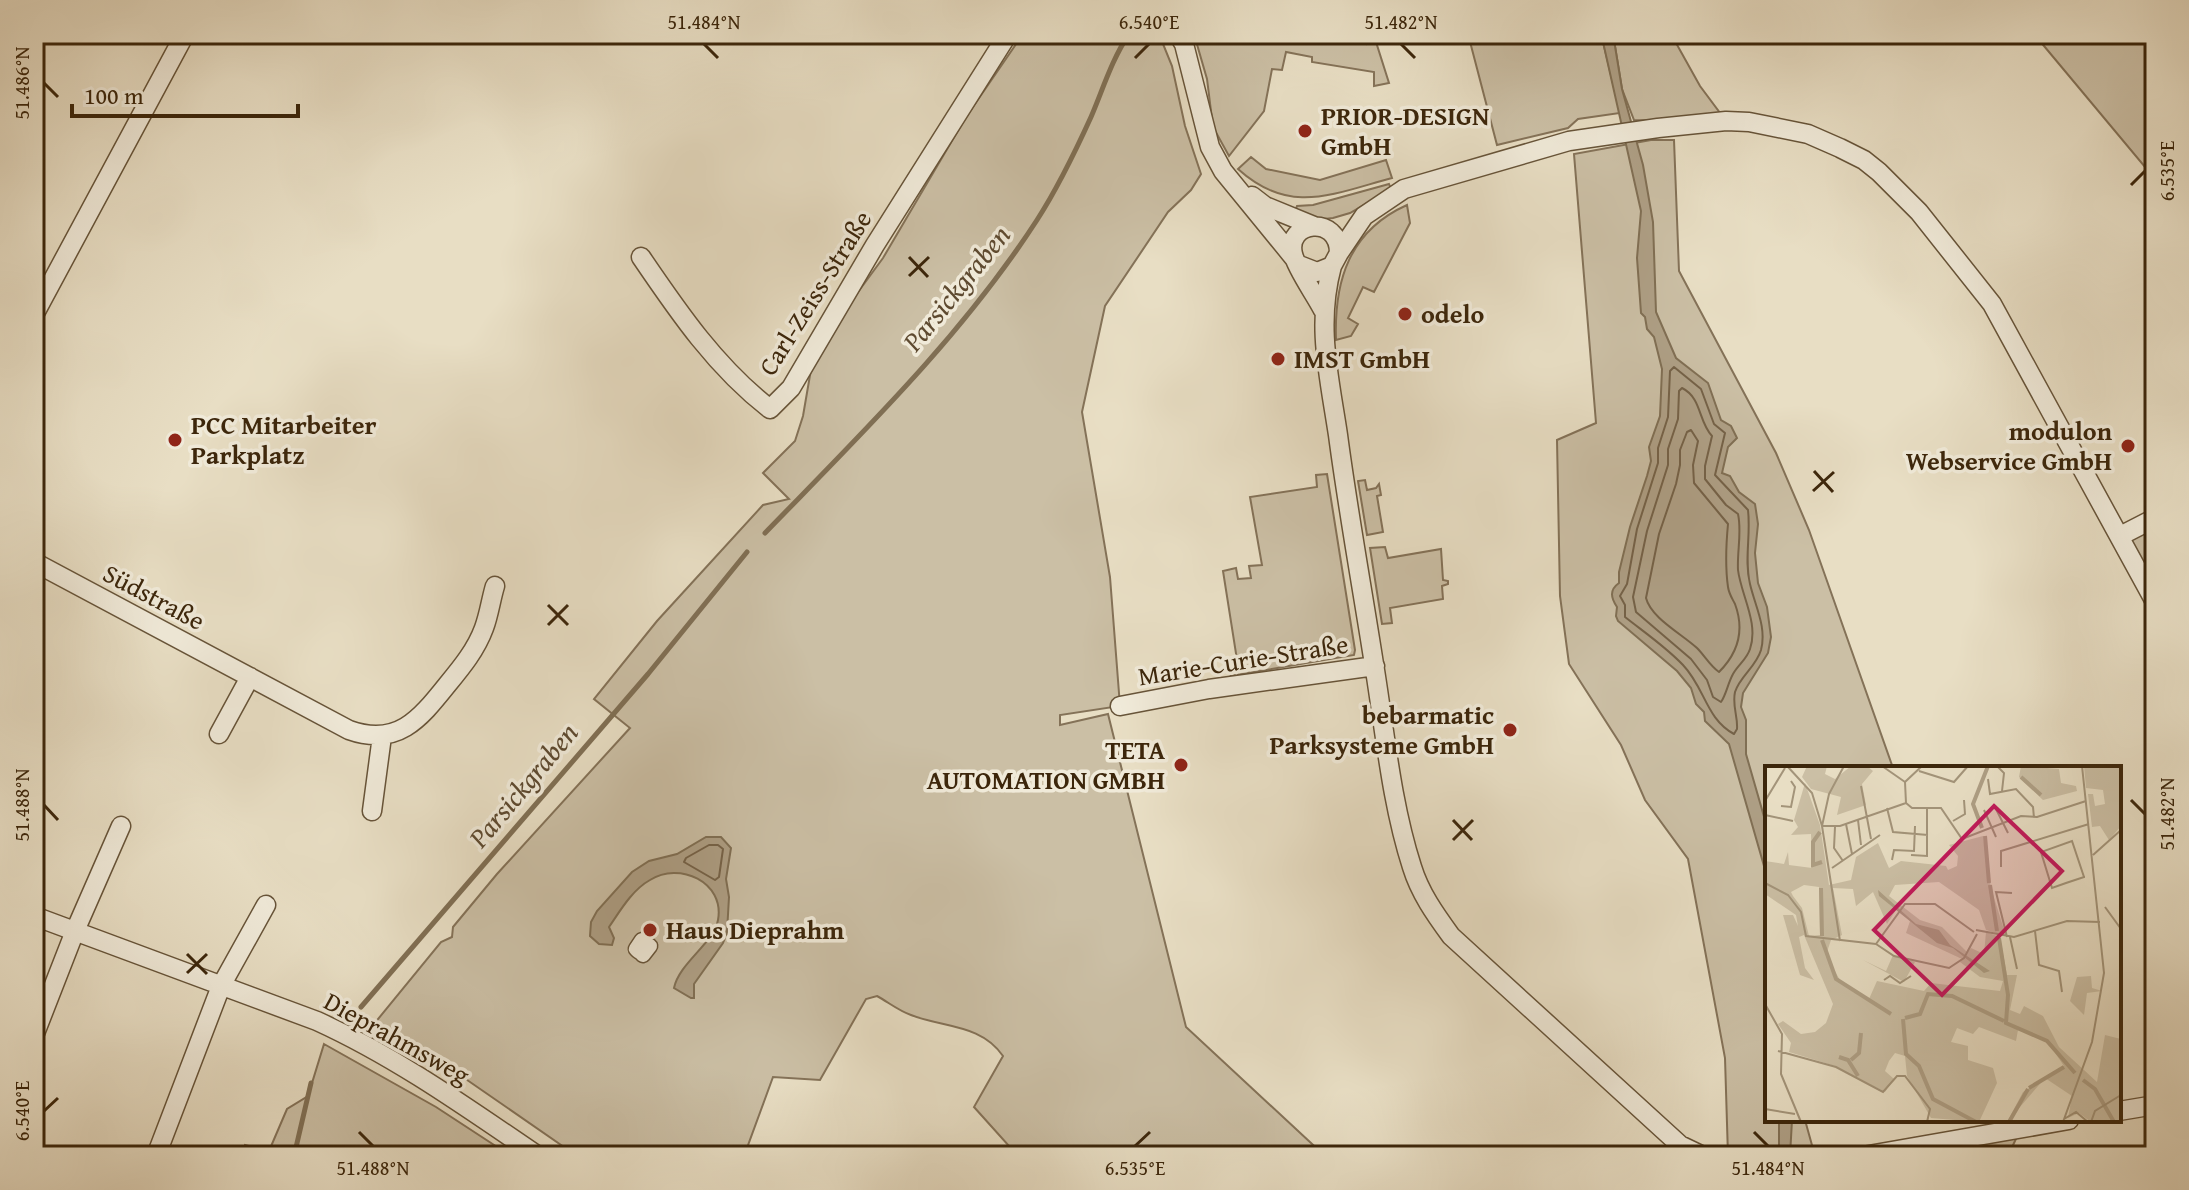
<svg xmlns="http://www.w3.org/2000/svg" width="2189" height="1190" viewBox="0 0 2189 1190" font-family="'Gentium Book Plus',serif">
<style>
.green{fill:#cbbfa5;stroke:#847258;stroke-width:2}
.water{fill:#ae9f85;stroke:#806f54;stroke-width:2}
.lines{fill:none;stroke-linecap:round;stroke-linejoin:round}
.shore{stroke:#756248;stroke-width:2}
.stream{stroke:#806f54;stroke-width:5}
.pedestrian-casing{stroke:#675439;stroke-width:17}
.minor-casing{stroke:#675439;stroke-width:21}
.pedestrian{stroke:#f0ead9;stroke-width:14}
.minor{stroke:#f0ead9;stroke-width:18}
.ticks{fill:none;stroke:#3c260b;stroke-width:3}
.poi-dot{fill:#8f2418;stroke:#f0ead9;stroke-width:3}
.labels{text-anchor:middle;stroke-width:7;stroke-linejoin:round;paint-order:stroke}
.poi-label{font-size:26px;font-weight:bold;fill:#3c260b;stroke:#f0ead9;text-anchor:start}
.street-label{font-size:26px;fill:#3c260b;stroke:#f0ead9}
.water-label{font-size:28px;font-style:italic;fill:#5e4a30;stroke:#f0ead9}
.inset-river{fill:none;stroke:#ae9f85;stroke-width:4}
.inset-road{fill:none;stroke:#a3947a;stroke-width:2}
.view{fill:#c2185b;fill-opacity:0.15;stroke:#c2185b;stroke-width:4}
.inset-edge{fill:none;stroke:#3c260b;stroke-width:4}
.neatline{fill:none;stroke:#3c260b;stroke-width:3}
.ticks-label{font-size:20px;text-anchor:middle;fill:#3c260b}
</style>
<rect width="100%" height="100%" fill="#e8dec4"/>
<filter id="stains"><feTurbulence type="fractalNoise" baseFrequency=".0025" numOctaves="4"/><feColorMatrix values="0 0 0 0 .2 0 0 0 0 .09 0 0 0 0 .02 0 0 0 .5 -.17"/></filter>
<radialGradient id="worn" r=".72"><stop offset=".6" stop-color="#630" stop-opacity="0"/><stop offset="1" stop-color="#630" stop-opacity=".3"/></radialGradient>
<path class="green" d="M1023 34H1159L1172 66 1185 126 1201 174 1191 190 1168 212 1105 306 1082 412 1110 577 1120 706 1060 715V725L1108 714 1186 1027 1325 1156H1018L974 1107 1003 1056C981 1024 944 1028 911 1015 899 1011 888 1002 877 996L866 999 820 1080 773 1077 747 1148V1156H577L457 1073 374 1024 441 942 452 937 453 927 497 874 630 728 594 699 657 621 763 505 789 499 763 473 795 441 803 416 814 352 883 258 966 117Z
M1194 34H1364L1367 44 1376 42 1389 83 1374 86V72L1312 62V57L1286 52 1282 70 1272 69 1264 111 1229 156 1213 127 1207 79Z
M1468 34H1604L1603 42 1620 113 1578 119 1568 128 1497 145Z
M1613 34H1671L1700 86 1726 121 1634 120 1622 89Z
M2034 34H2155V179Z
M1651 140H1674L1679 271 1776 453 1809 530 1893 768H1767V1120H1805L1815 1156H1728L1725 1058 1688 859 1645 800 1621 745 1569 664 1560 596 1557 440 1596 423 1574 154Z
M1251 157 1266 169 1320 180 1386 160 1392 178C1332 194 1290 216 1238 169Z
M1389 184 1391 189 1350 213 1333 218 1315 220 1294 214 1297 206 1313 205Z
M1407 205 1410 223 1374 292 1363 287 1348 318 1358 324 1351 336 1336 340C1334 281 1349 231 1407 205Z
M1327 474 1355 650 1354 655 1231 676 1228 669 1238 666 1223 571 1236 568 1238 579 1251 578 1249 566 1262 565 1250 497 1317 487 1316 475Z
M1365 480 1367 490 1376 488 1379 484 1381 495 1377 496 1383 532 1367 535 1358 481Z
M2155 518V602L2120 536Z
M1385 547 1388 558 1441 549 1443 580 1448 581V584L1442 586 1443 599 1390 608 1392 623 1382 624 1370 548Z
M324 1044 436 1107 511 1156H242L245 1145 269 1151 287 1109 308 1096Z
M2021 1128 2008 1156H1908Z"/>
<path class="water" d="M1604 34H1613L1622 89 1643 165 1653 222 1656 312 1676 358 1708 383 1721 420 1731 426 1737 438 1728 447 1722 473 1730 476 1739 492 1755 504 1758 524 1755 553 1758 583 1767 607 1771 637 1768 653 1743 693 1741 707 1746 720V754L1767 827V892L1764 866 1729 744 1705 721 1704 712 1696 704 1691 688 1677 671 1618 621 1616 616 1617 607C1611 598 1609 590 1619 583V572L1630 527 1647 476 1651 461 1649 447 1660 416 1662 369 1654 337 1647 329 1645 317 1641 313 1637 258 1641 211 1603 42Z
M706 837H721L731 848 726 879 729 897 727 932 723 943 694 984V998H691L674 988C679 963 714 943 718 920 725 882 679 861 650 880 632 890 620 911 609 927L614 938 612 945 599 944 590 936 591 922 597 911 632 872 649 861 677 854Z
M1779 1120H1792L1790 1156H1779Z"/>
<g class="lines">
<path class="shore" d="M1674 367 1701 389 1714 424 1725 433 1715 475 1748 510C1751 535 1744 560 1750 584 1755 606 1767 627 1761 650 1756 667 1740 676 1735 692 1732 706 1738 716 1737 729L1734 734C1706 719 1705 688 1683 665 1666 647 1644 632 1625 617V605L1620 596 1627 584 1637 529 1658 463V448L1668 417 1670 371Z
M1682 388C1702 398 1698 421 1712 436L1705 466V479L1726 505 1738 514C1742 532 1737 551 1738 570 1741 595 1759 623 1750 649 1747 659 1738 665 1733 674 1728 683 1726 695 1721 702L1713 697 1707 680 1691 659 1636 612 1633 597 1647 531 1668 465V449L1678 419 1679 391Z
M1691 430 1698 441 1693 465 1694 483 1728 524C1726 545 1725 566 1728 587 1729 594 1732 598 1735 604 1745 631 1738 653 1719 672 1710 666 1705 656 1697 648 1682 634 1651 618 1646 598L1659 534 1676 484 1680 465V450L1687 432Z
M709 845H718L723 849 719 877 715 880 684 862 686 858Z"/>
<path class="stream" d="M765 533C861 434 962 336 1037 220 1057 189 1076 150 1091 117 1103 89 1112 59 1129 34
M361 1007 648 674 747 552
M294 1156 311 1083"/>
<g class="pedestrian-casing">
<path id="pedestrian" d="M642 940 650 946 643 955 641 953 643 948 638 951 636 949Z"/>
</g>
<g class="minor-casing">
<path id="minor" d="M1178 34 1184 44 1210 147 1223 171 1294 258
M1252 196 1265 206 1314 226
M1339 253 1364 216 1404 189 1569 141 1658 128 1726 121 1749 122 1808 134 1840 148 1864 160 1879 172 1919 212 1992 304 2155 602
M641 257C679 313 716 367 770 409L791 388 875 245 1008 34
M1299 265 1317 272 1332 266 1339 253C1339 214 1285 221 1293 254 1297 270 1315 294 1323 310
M1332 266C1316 325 1329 375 1338 435 1348 511 1362 587 1374 664 1385 731 1391 802 1412 867 1420 893 1435 914 1451 936L1680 1145 1703 1156
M34 315 185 34
M2120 536 2155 518
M34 562 349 730C397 747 419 720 447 685 461 668 476 650 484 628 489 615 491 599 495 586
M1120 706 1209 689 1375 666
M219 734 250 677
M372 811 382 736
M34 916 317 1021C396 1057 466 1107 538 1156
M34 1036 75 931 121 826
M2119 1111 2155 1105
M156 1156 221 986 266 905
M1863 1156 2069 1120"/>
</g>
<use href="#pedestrian" class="pedestrian"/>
<use href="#minor" class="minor"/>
</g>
<path class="ticks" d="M704 44 718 58M1401 44 1415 58M1135 58 1149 44M44 83 58 97M2131 185 2145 171M909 257 928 277M909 276 929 257M1814 471 1833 492M1813 491 1834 472M548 605 568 625M548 625 568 605M2131 800 2145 814M44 805 58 820M1453 820 1472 840M1453 840 1473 820M187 954 207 974M187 973 207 954M44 1111 58 1098M359 1132 373 1146M1754 1132 1768 1146M1135 1146 1150 1132"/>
<g class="poi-dot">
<circle cx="1305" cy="131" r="8"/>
<circle cx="1405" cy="314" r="8"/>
<circle cx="1278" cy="359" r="8"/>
<circle cx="175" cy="440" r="8"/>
<circle cx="2128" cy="446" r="8"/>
<circle cx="1510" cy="730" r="8"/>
<circle cx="1181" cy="765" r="8"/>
<circle cx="650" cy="930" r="8"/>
</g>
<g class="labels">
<g class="poi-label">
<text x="1321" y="125">PRIOR-DESIGN<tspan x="1321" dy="30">GmbH</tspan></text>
<text x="1421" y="323">odelo</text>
<text x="1294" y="368">IMST GmbH</text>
<text x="191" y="434">PCC Mitarbeiter<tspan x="191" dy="30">Parkplatz</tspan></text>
<text x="2112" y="440" text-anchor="end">modulon<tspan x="2112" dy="30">Webservice GmbH</tspan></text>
<text x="1494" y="724" text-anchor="end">bebarmatic<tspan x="1494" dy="30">Parksysteme GmbH</tspan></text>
<text x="1165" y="759" text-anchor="end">TETA<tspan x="1165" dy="30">AUTOMATION GMBH</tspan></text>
<text x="666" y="939">Haus Dieprahm</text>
</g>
<g class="street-label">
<text transform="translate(815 293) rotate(-58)" y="9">Carl-Zeiss-Straße</text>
<text transform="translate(154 597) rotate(28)" y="9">Südstraße</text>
<text transform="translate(1243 660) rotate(-9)" y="9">Marie-Curie-Straße</text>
<text transform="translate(397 1038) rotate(29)" y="9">Dieprahmsweg</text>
</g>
<g class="water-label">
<text transform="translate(956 288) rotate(-51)" y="10">Parsickgraben</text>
<text transform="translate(523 785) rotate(-50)" y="10">Parsickgraben</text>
</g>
</g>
<g transform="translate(1765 766)">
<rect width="356" height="356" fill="#e8dec4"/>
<path d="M42 0H62L60 8 70 13 86 0H102L108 5 97 18 101 39 72 49 76 31 46 23 37 11ZM256 0 294 3 296 17 311 20 312 25 278 34 254 11ZM319 0H356V60L344 74 335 60 327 61 323 28H328L330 40 340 38 338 24 321 22ZM40 17 55 59 64 119 86 114 91 91 113 77 124 102 136 95 181 100 183 104 192 100 193 90 184 79 218 70 226 122 241 170 221 164 214 144 174 116 130 119 124 130 155 154 177 161 202 186 197 193 141 167 145 155 131 144 122 158 108 126 91 140 88 123 68 122 77 169 66 174 61 189 76 216 104 233 112 215 159 225 166 217 235 225 238 215 215 211 195 196 206 182 219 188 221 166 235 171 242 209H252L245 244 255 248 259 240 278 250 294 281 332 316 340 269 356 273V356H326L314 347 303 352 307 330 280 312 242 356 258 326 299 300 282 275 253 264 251 275 214 261 208 268 192 262 186 276 203 280V294L228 302 232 317 214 356 166 352 142 310 140 290 130 287 124 295 120 305 129 313 120 326 70 300 24 286 26 277 13 258 18 255 36 268 50 266 61 257 68 238 39 169 34 171 40 202 49 214 35 209 18 149H28L33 160 31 149 0 128V95L19 98 23 86 24 99 47 102 46 68 26 69 33 61 29 54ZM39 119 54 121 55 169 44 170 37 142 28 130 26 126ZM128 189 150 196 139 216 98 194 121 205ZM326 210 327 222 337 225 322 227 319 249 305 235 312 211Z" fill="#cbbfa5" fill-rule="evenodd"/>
<path d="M113 124 151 158 174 164 185 179 225 205 219 207 188 182 172 177 114 130Z" fill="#ae9f85"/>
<path class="inset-river" d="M256 11 276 29M217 62 208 38 223 0M55 66 48 76V99L57 96M220 70 224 117M225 119 232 165M56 122 57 170M234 172 243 229 241 257 282 275 310 307M57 174 71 213 126 248M140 252 155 248 163 228 187 230 239 255M138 253 141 288 154 300 168 333 211 356M74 291 83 294 93 310M86 294 94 287 96 267M318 314 330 323 349 356M264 322 299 301M244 356 263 323"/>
<path class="inset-road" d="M117 0 140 16M157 0 140 16 141 37 147 42H176L197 73 256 50 272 51 321 35M232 0 239 7 237 25M23 1 47 27 57 60M154 5 189 16 203 0M223 13 225 28 251 23 268 41 269 52M96 20 106 73M0 35 20 2M16 40 26 41 30 21 26 15M122 42 128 66 163 69M231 43 243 67M219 44 231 71M0 49 28 55M93 54 96 79M188 55 200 48 199 34M81 58 87 88M57 60H75L141 37M70 61 69 82 78 95M146 89 162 90V41M328 89 356 64M127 94 129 84 149 85 150 60M236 101V85L324 58M67 102 115 69M319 111 307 75 276 86 287 122 301 117 319 111H320M0 117 23 129 36 146 41 170 111 178M340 141 356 163M211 164 249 171 302 155 335 156M270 165 274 199 294 205 297 226M242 171 231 126 247 127M245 171 252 203M75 175 57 60 64 28 79 0M111 178 140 138H170L209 166M111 178 129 190 184 202 199 192 212 168M119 214 125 210 135 217 146 210M0 238 17 268 16 308 36 356M13 285 71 301 118 326 132 310H140L165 343 162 356M0 343 30 348M299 353 311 346 323 356M298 356 327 276 339 207 317 0M326 356 330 345 356 329"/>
<path class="view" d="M229 40 297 105 177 229 109 164Z"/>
<rect width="356" height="356" class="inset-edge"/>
</g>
<rect width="2189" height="1190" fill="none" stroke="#e8dec4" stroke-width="88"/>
<path d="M72 104v12h226v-12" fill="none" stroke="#3c260b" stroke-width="4"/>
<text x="84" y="104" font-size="24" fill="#3c260b" stroke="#f0ead9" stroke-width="6" paint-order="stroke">100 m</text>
<rect x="44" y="44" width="2101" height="1102" class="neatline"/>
<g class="ticks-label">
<text x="704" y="29">51.484°N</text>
<text x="1149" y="29">6.540°E</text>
<text x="1401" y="29">51.482°N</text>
<text transform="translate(22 83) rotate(-90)" y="7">51.486°N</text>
<text transform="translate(2167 171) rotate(-90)" y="7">6.535°E</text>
<text transform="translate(22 805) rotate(-90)" y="7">51.488°N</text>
<text transform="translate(2167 814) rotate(-90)" y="7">51.482°N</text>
<text transform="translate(22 1111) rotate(-90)" y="7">6.540°E</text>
<text x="373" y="1175">51.488°N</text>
<text x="1135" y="1175">6.535°E</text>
<text x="1768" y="1175">51.484°N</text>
</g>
<rect width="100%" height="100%" filter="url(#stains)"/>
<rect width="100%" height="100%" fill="url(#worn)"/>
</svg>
